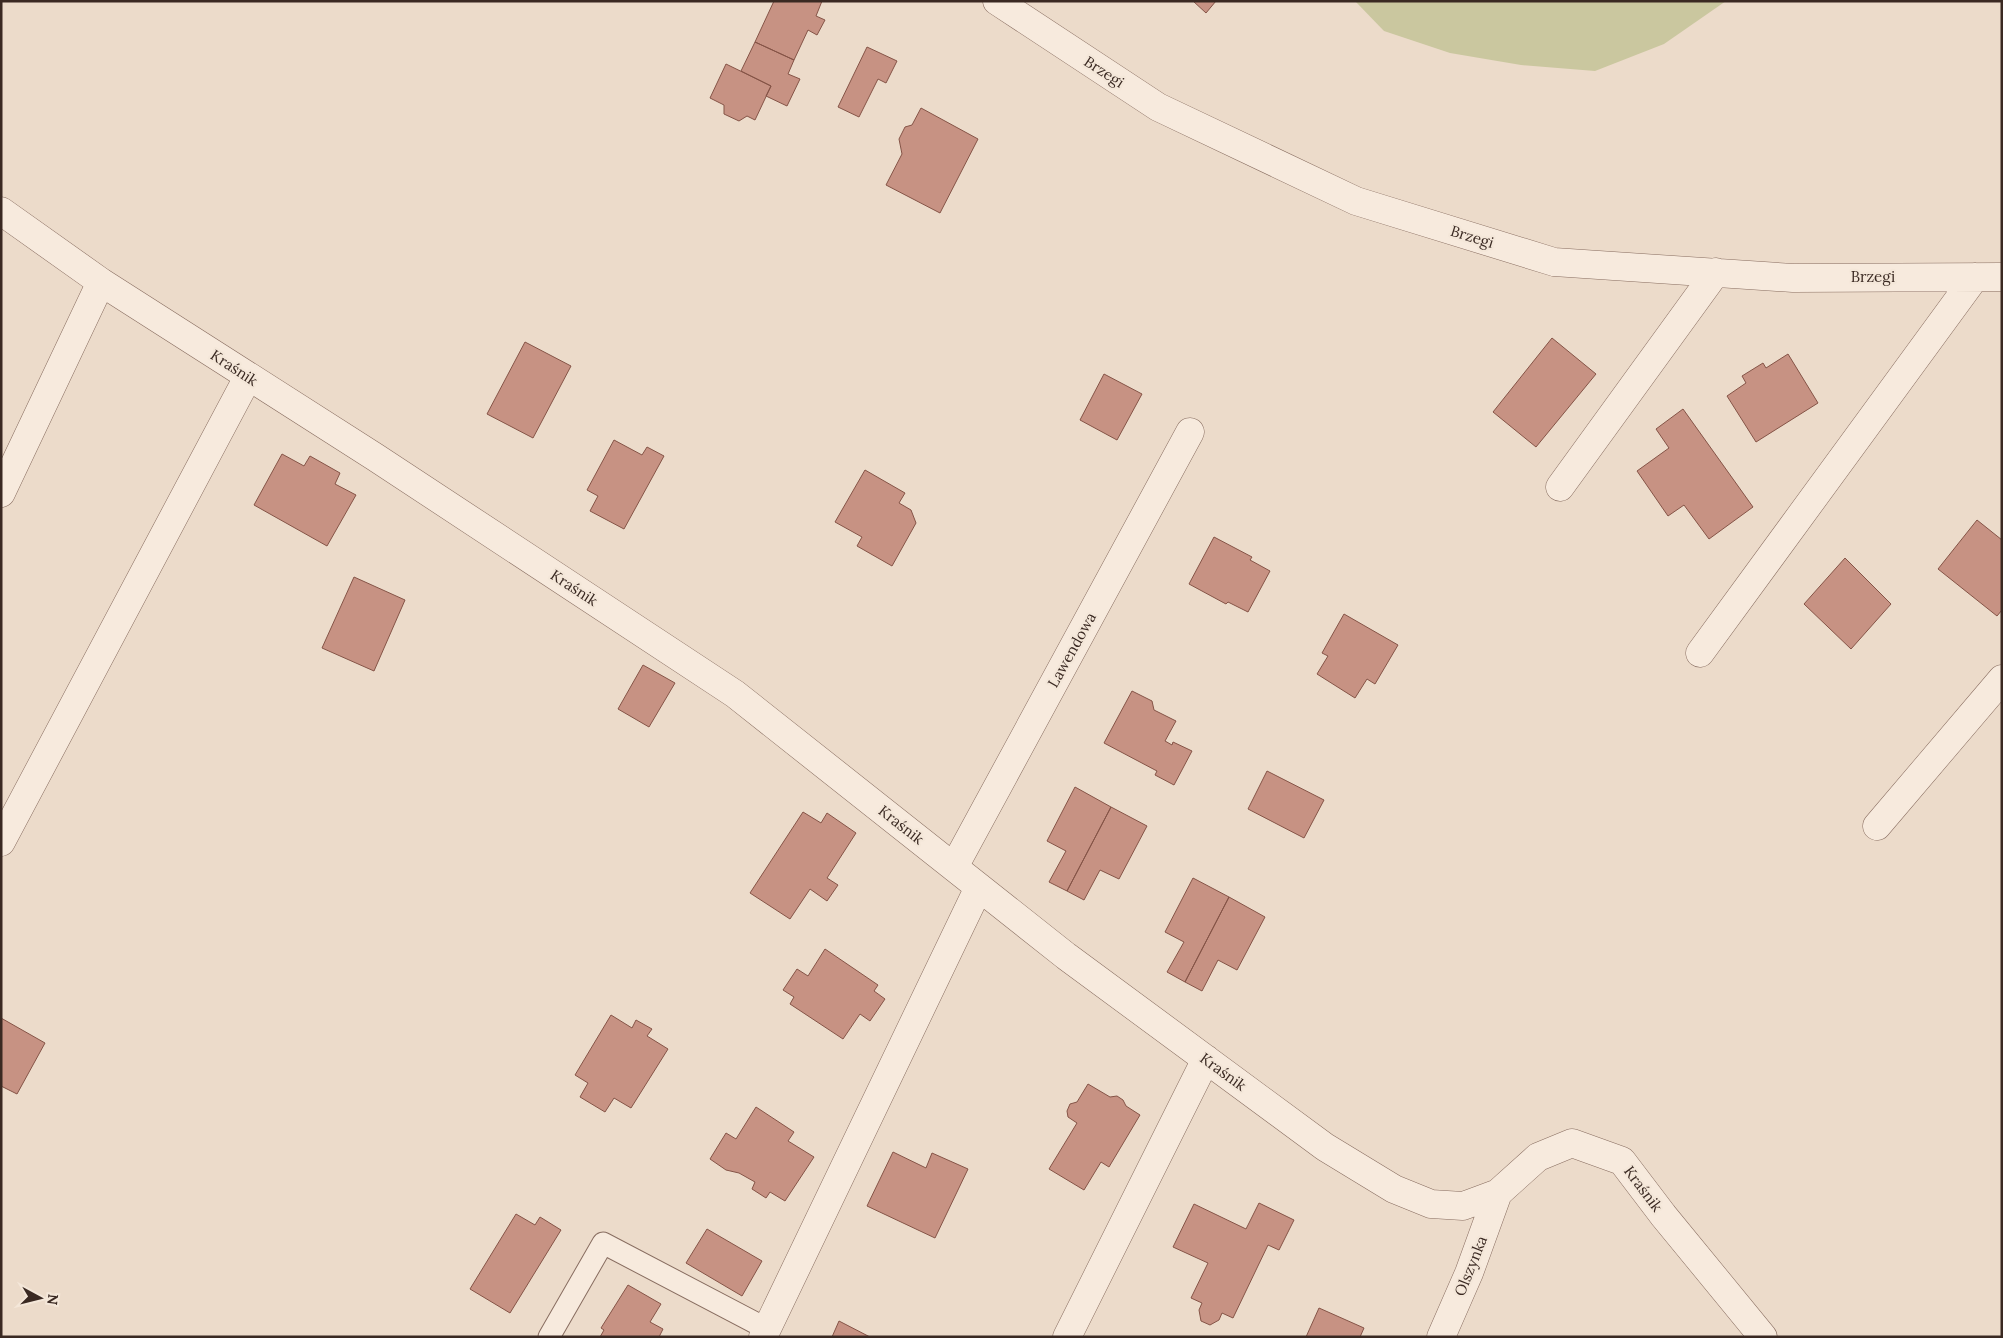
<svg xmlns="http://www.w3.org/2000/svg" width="2003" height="1338" viewBox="0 0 2003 1338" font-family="Lora,serif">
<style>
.green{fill:#cac79f}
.building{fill:#c79283;stroke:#855447}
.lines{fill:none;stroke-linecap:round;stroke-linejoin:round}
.service-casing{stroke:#886d60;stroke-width:23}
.minor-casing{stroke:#886d60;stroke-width:29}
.service{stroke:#f7eadd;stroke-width:21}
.minor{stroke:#f7eadd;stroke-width:28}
.labels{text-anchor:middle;stroke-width:4.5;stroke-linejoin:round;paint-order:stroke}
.street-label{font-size:15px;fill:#3a2922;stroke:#f4e7d9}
</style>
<rect width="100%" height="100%" fill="#ecdbca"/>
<path class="green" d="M1355 1H1726L1664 44 1595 71 1521 65 1450 53 1384 31Z"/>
<path class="building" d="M774 1H822L816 16 825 20 817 35 808 30 794 60 755 42Z
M1193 1H1216L1206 13Z
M755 42 794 60 788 74 800 79 787 106 766 96 771 86 741 71Z
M867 47 897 61 886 83 878 79 859 117 838 107Z
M726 64 771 86 755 120 747 116 739 121 724 114V105L710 98Z
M921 108 978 139 940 213 886 185 902 154 899 139 905 127 912 125Z
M1552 338 1596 374 1536 447 1493 412Z
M525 342 571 366 533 438 487 414Z
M1788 354 1818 403 1756 442 1727 396 1746 383 1742 376 1763 363 1766 368Z
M1104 374 1142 394 1117 440 1080 420Z
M1683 409 1753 507 1709 539 1684 505 1668 516 1637 471 1669 448 1656 429Z
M614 440 642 455 647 447 664 456 624 529 590 511 598 496 587 490Z
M282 454 304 466 310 456 340 473 335 484 356 495 327 546 254 505Z
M865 470 905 493 899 503 911 510 916 523 892 566 857 546 862 537 835 522Z
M1977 520 2002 540V610L1997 616 1938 569Z
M1214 537 1252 557 1250 560 1270 571 1248 612 1228 602 1226 604 1189 584Z
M1845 558 1891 604 1851 649 1804 604Z
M354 577 405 600 374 671 322 648Z
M1344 614 1398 645 1375 684 1367 679 1355 698 1317 674 1328 656 1322 653Z
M643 665 675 683 649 727 618 709Z
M1132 691 1152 701 1154 710 1176 721 1165 741 1172 745 1173 742 1192 751 1174 785 1155 775 1157 771 1104 743Z
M1267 771 1324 800 1304 838 1248 809Z
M1075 787 1111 807 1067 891 1049 882 1066 851 1047 841Z
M1111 807 1147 826 1119 879 1100 870 1084 900 1067 891Z
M803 812 821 823 827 813 856 833 827 878 838 885 827 901 810 889 790 919 750 893Z
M1193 878 1229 897 1185 982 1167 972 1184 942 1165 932Z
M1229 897 1265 917 1237 970 1218 960 1202 991 1185 982Z
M825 949 878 985 874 991 885 999 870 1021 860 1014 843 1039 790 1004 794 997 783 990 797 969 808 976Z
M611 1015 632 1028 636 1020 652 1029 647 1036 668 1049 631 1108 614 1098 605 1112 580 1097 588 1083 575 1075Z
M1 1018 45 1043 17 1094 1 1086Z
M1088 1084 1110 1097 1117 1096 1123 1100 1126 1106 1140 1115 1109 1167 1101 1162 1084 1190 1049 1169 1077 1123 1068 1117 1067 1111 1070 1104 1077 1102Z
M756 1107 794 1132 788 1141 814 1157 785 1201 770 1192 766 1198 752 1189 755 1182 739 1173 726 1170 710 1159 726 1133 736 1139Z
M893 1152 926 1168 932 1153 968 1169 935 1238 867 1206Z
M1259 1203 1294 1220 1279 1250 1268 1245 1233 1318 1222 1313 1219 1320 1210 1325 1201 1321 1199 1310 1202 1303 1191 1298 1208 1263 1173 1247 1194 1204 1246 1229Z
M516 1214 535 1225 540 1217 561 1230 510 1313 470 1289Z
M707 1229 762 1261 742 1296 686 1263Z
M628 1285 661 1304 650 1322 663 1329 659 1337H600L604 1330 601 1328Z
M1319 1308 1364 1328 1360 1337H1306Z
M839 1321 870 1337H832Z"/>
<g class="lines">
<g class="service-casing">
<path id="service" d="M549 1337 603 1243 767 1329"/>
</g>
<g class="minor-casing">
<path id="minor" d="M997 1 1158 107 1356 201 1554 262 1793 278 2002 277
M1 211 101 282 375 457 735 694 1066 956 1325 1147 1394 1189 1431 1204 1463 1206 1498 1193 1538 1157 1572 1143 1622 1161 1663 1215 1763 1337
M1560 487 1716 272
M1 493 101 282
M1700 653 1975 277
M1877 826 2002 679
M1 842 248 377
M954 867 1190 432
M763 1337 979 887
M1067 1337 1206 1059
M1441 1337 1469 1273 1498 1193"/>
</g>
<use href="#service" class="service"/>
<use href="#minor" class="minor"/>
</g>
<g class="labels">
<g class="street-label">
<text transform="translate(1104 72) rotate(33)" y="5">Brzegi</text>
<text transform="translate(1472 237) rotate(17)" y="5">Brzegi</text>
<text x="1873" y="282">Brzegi</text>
<text transform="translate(234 368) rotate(33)" y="5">Kraśnik</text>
<text transform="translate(574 588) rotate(33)" y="5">Kraśnik</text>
<text transform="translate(1072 650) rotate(-61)" y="5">Lawendowa</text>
<text transform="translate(901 825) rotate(38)" y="5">Kraśnik</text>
<text transform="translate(1223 1072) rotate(36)" y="5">Kraśnik</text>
<text transform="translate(1643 1189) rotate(53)" y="5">Kraśnik</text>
<text transform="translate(1471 1266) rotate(-68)" y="5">Olszynka</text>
</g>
</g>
<rect width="2003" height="1338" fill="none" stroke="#3a2922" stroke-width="5"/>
<g transform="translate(40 1298) rotate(97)" stroke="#f4e7d9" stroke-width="4" paint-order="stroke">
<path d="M0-4L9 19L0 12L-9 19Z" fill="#3a2922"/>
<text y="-8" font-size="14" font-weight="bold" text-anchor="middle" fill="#3a2922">N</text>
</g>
</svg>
